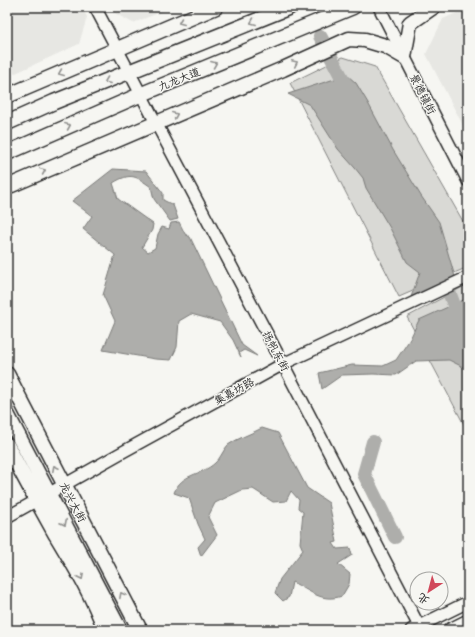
<svg xmlns="http://www.w3.org/2000/svg" width="475" height="637" viewBox="0 0 475 637" font-family="'Playpen Sans','LXGW WenKai TC',sans-serif">
<style>
.built{fill:#e7e7e3}
.green{fill:#d9d9d5;stroke:#828280}
.water{fill:#aeaeab;stroke:#7a7a78}
.lines{fill:none;stroke-linecap:round;stroke-linejoin:round}
.river{stroke:#aeaeab;stroke-width:14}
.minor-casing{stroke:#2b2b2b;stroke-width:14}
.major-casing{stroke:#2b2b2b;stroke-width:17}
.minor{stroke:#f6f6f2;stroke-width:11}
.major{stroke:#f6f6f2;stroke-width:14}
.oneway{stroke:#90908e}
.labels{text-anchor:middle;stroke-width:3;stroke-linejoin:round;paint-order:stroke}
.street-label{font-size:11px;fill:#2b2b2b;stroke:#f6f6f2}
</style>
<rect width="100%" height="100%" fill="#f6f6f2"/>
<filter id="ink" filterUnits="userSpaceOnUse"><feTurbulence type="fractalNoise" baseFrequency=".025" numOctaves="2"/><feDisplacementMap in="SourceGraphic" scale="8" xChannelSelector="R" yChannelSelector="G"/><feConvolveMatrix kernelMatrix="1 2 1 2 8 2 1 2 1" color-interpolation-filters="sRGB"/></filter>
<g filter="url(#ink)">
<path class="built" d="M7 7H82L87 17 79 44 7 77Z
M108 7H174L133 23 109 10Z
M468 8V135L426 54 443 19Z"/>
<path class="green" d="M343 57 375 67 468 230V267L399 297 290 83Z
M468 284V432L407 317Z"/>
<path class="water" d="M347 75 356 83 368 103 393 150 421 196 439 222 455 277 411 297 420 272 407 262 390 228 366 188 363 178 355 168 338 149 310 105 288 94Z
M113 169 146 171 163 193V200L173 205 178 219 170 221 154 199 151 187C136 176 131 172 113 183L118 199 153 224 152 230 142 247 148 252 155 248 158 234 162 227 169 229 171 223 179 222 185 234 190 237 242 345 257 356 244 350 239 353 241 357 233 340 220 322 191 314 179 321 177 347 171 360 155 359 103 350 115 321 103 295 115 255 83 229 92 216 72 201Z
M468 298V371L467 369 449 360 416 361 396 375 373 374 342 375 322 389 319 373 352 365 383 366 396 360 410 339 419 320Z
M262 428 278 433 307 488 329 503 337 542 333 543 337 549 350 548 352 555 338 564 350 574 349 584 342 596C321 603 311 591 292 582L289 597 283 601 275 593 280 579 303 550 300 543 303 512 298 508 299 500 291 491 286 501 273 502 253 489 242 490 215 503 208 517 217 535 201 556 198 547 205 539 198 524 189 498 174 493C181 473 201 476 215 463 221 458 223 450 228 445 238 438 251 434 262 428Z"/>
<g class="lines">
<path class="river" d="M320 36 325 45
M329 53 350 93
M449 292 468 342
M373 442 364 474 395 537"/>
<g class="minor-casing">
<path id="minor" d="M95 7 283 364 421 630
M379 7 468 181
M7 517 119 454 283 364 468 277
M411 630 468 602
M448 630 468 620"/>
</g>
<g class="major-casing">
<path id="major" d="M7 96 216 7
M7 123 54 102 290 7
M7 153 142 94 353 7
M7 187 283 69 349 39 365 40 385 46 404 57 410 23 433 7
M7 374 140 630
M7 414 120 630
M7 445C23 475 39 505 56 535 74 565 93 596 105 630"/>
</g>
<use href="#minor" class="minor"/>
<use href="#major" class="major"/>
</g>
<defs><path id="oneway-chevron" d="M-2-3.5L2.5 0L-2 3.5" fill="none" stroke-width="1.6" stroke-linecap="round" stroke-linejoin="round"/></defs>
<g class="oneway">
<use href="#oneway-chevron" transform="translate(181 22) rotate(157)"/>
<use href="#oneway-chevron" transform="translate(253 22) rotate(158)"/>
<use href="#oneway-chevron" transform="translate(295 63) rotate(-25)"/>
<use href="#oneway-chevron" transform="translate(214 64) rotate(-22)"/>
<use href="#oneway-chevron" transform="translate(61 73) rotate(157)"/>
<use href="#oneway-chevron" transform="translate(107 81) rotate(159)"/>
<use href="#oneway-chevron" transform="translate(175 115) rotate(-23)"/>
<use href="#oneway-chevron" transform="translate(68 126) rotate(-23)"/>
<use href="#oneway-chevron" transform="translate(43 171) rotate(-23)"/>
<use href="#oneway-chevron" transform="translate(55 468) rotate(-117)"/>
<use href="#oneway-chevron" transform="translate(64 523) rotate(63)"/>
<use href="#oneway-chevron" transform="translate(81 577) rotate(63)"/>
<use href="#oneway-chevron" transform="translate(122 595) rotate(-118)"/>
</g>
</g>
<g class="labels">
<g class="street-label">
<text transform="translate(179 79) rotate(-22)" y="4">九龙大道</text>
<text transform="translate(423 94) rotate(63)" y="4">景德镇街</text>
<text transform="translate(276 351) rotate(62)" y="4">扬帆东街</text>
<text transform="translate(234 391) rotate(-29)" y="4">集嘉坊路</text>
<text transform="translate(73 502) rotate(62)" y="4">龙兴大街</text>
</g>
</g>
<rect width="475" height="637" fill="none" stroke="#f6f6f2" stroke-width="24"/>
<rect x="12" y="12" width="451" height="613" fill="none" stroke="#2b2b2b" stroke-width="1.5" filter="url(#ink)"/>
<g transform="translate(429 591) rotate(216)"><circle r="19" fill="#f6f6f2" stroke="#a5a5a2"/>
<path d="M0-3L7 15L0 10L-7 15Z" fill="#d1495b"/>
<text y="-6" font-size="11" font-weight="bold" text-anchor="middle" fill="#2b2b2b">北</text>
</g>
</svg>
